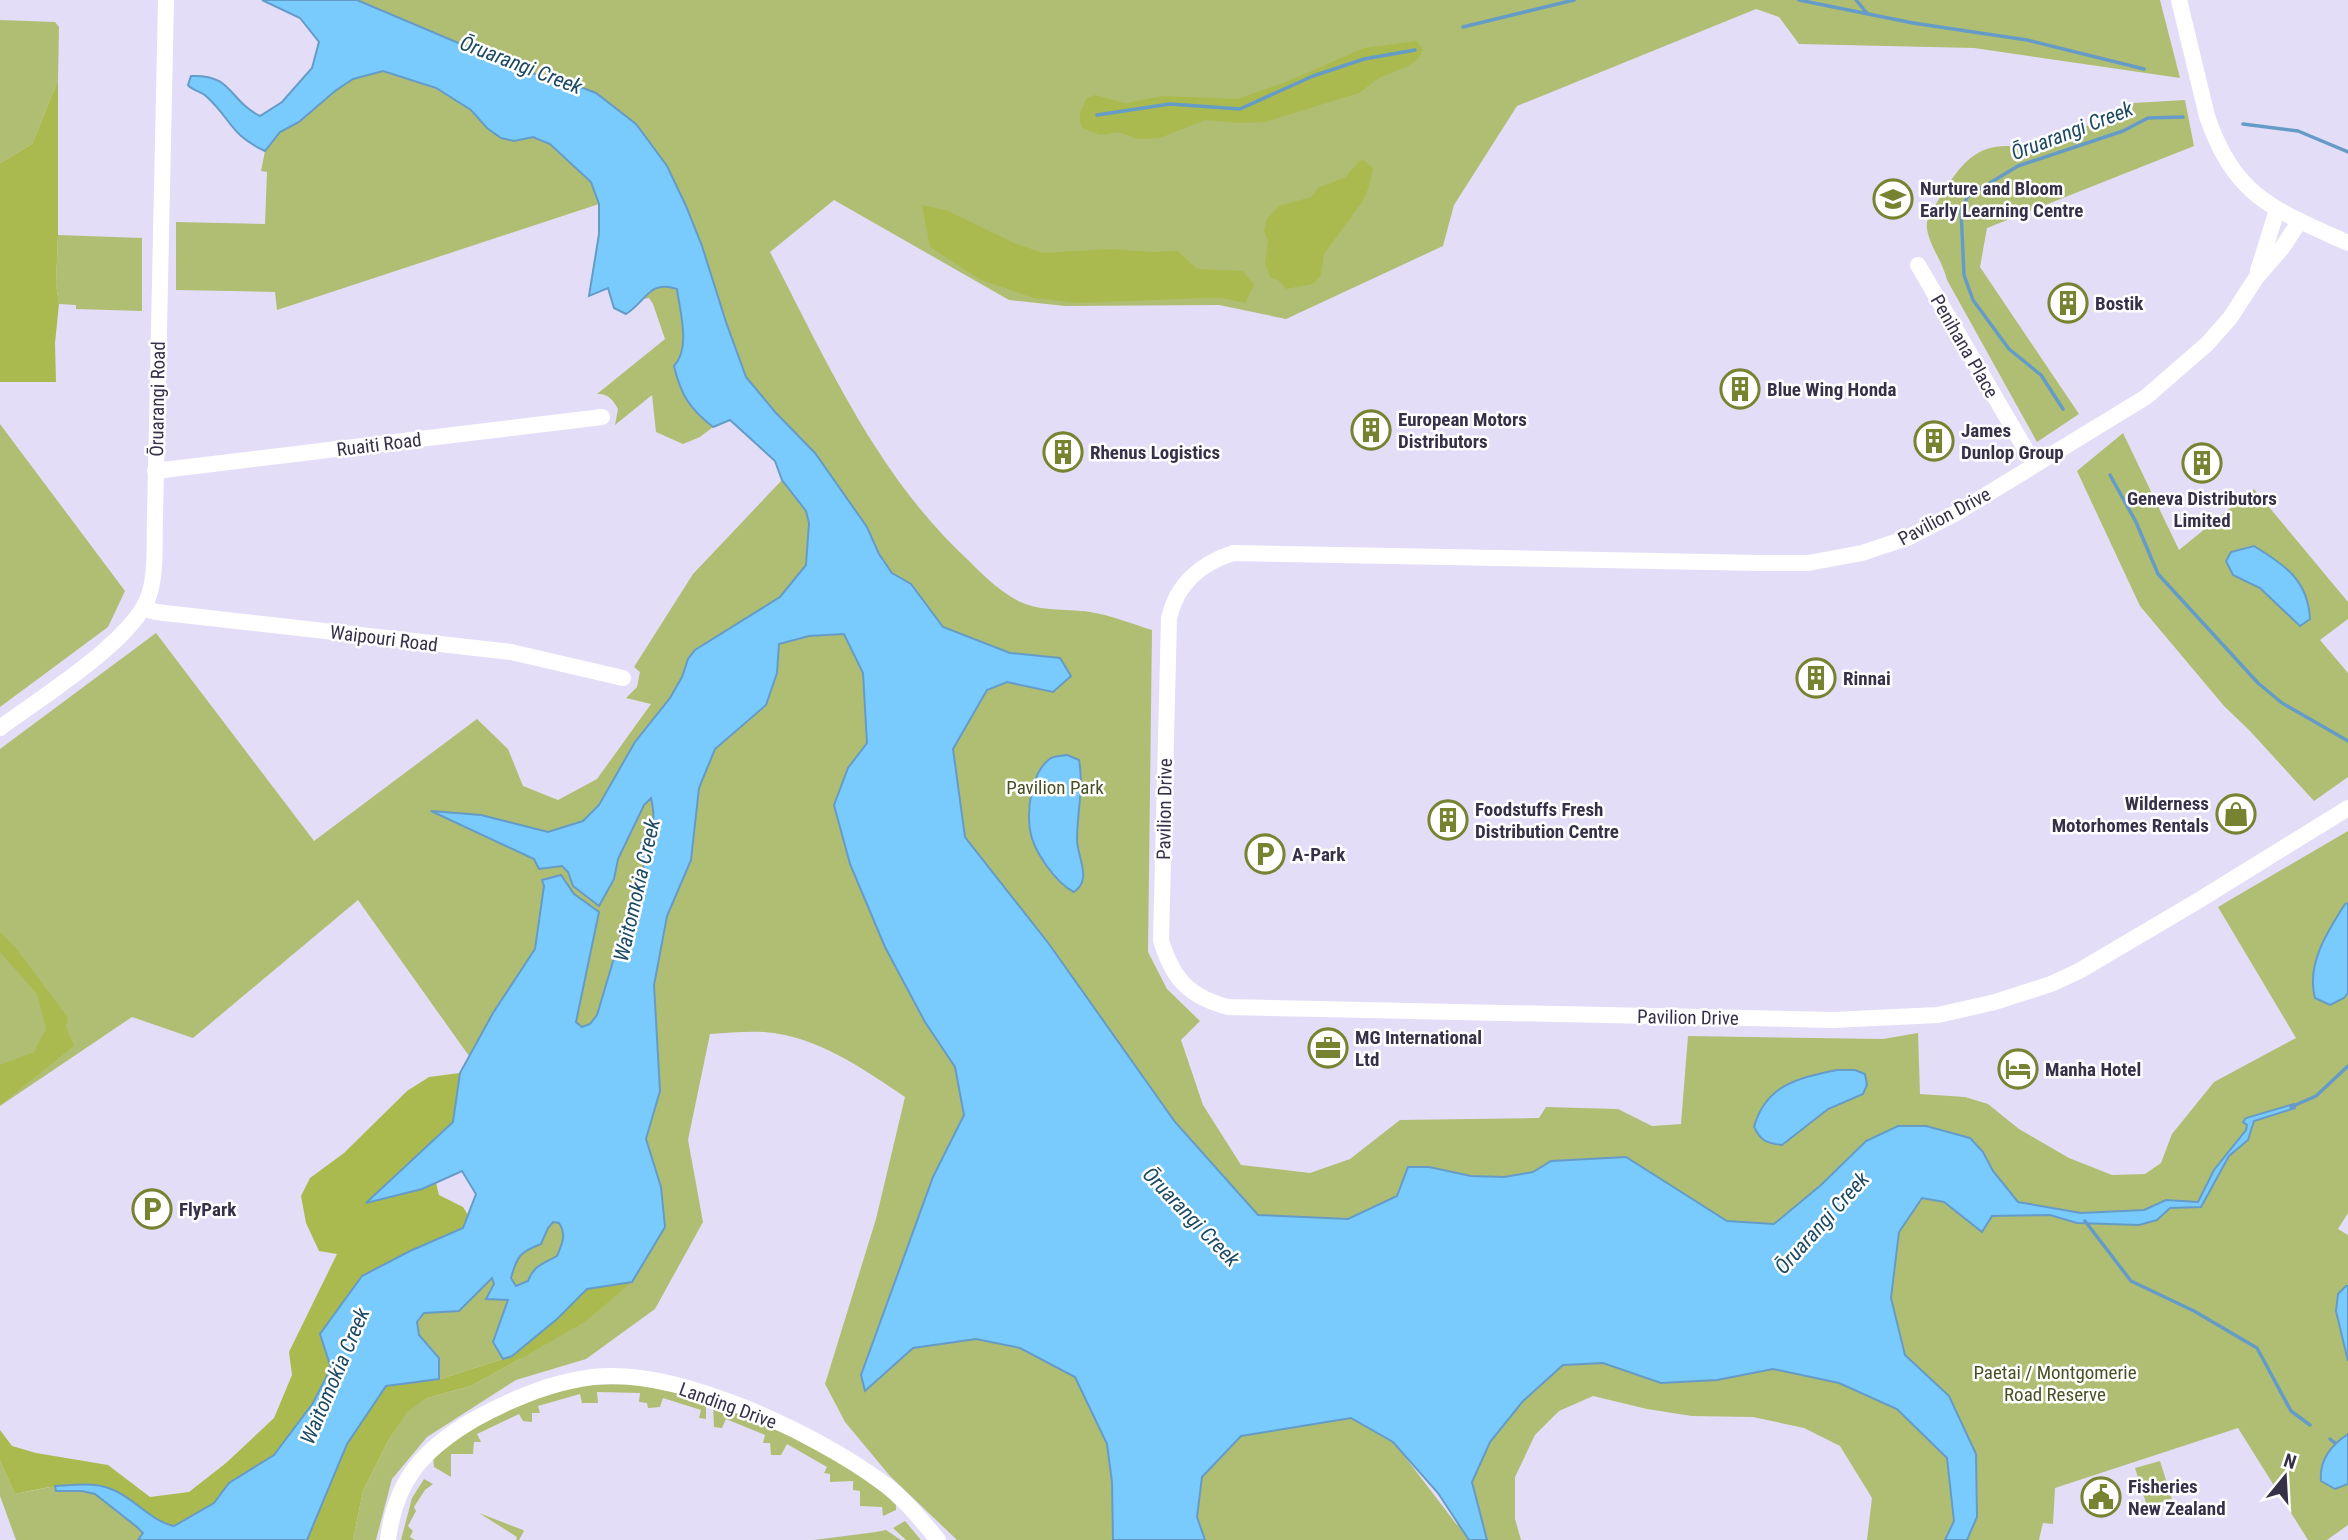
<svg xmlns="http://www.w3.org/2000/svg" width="2348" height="1540" viewBox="0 0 2348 1540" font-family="'Roboto Condensed',sans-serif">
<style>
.green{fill:#b0be73}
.forest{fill:#aaba4e}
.water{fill:#79cbfd;stroke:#659cc7;stroke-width:2;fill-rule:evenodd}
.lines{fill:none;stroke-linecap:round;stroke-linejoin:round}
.stream{stroke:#659cc7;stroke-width:3.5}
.minor{stroke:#fff;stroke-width:16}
.labels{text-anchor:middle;stroke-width:5;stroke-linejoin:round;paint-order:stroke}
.poi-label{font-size:19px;font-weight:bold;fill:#373049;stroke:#fff;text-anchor:start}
.street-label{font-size:19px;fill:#373049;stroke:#fff}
.park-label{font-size:19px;fill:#495024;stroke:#fff}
.water-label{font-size:21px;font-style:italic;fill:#1c4963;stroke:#fff}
</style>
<rect width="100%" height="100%" fill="#e4ddf7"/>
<path class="green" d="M357 0H2160L2180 78 1974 48 1799 44 1779 17 1756 9 1517 106 1454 205 1443 246 1286 319 1219 305 1065 306 1009 300 834 200 770 252C826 360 877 476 968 560 982 574 996 588 1013 598 1037 613 1063 608 1090 612 1111 615 1132 624 1152 630L1148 952 1167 989 1200 1021 1181 1040 1203 1105 1241 1165 1310 1173 1350 1159 1400 1120 1539 1118 1546 1107 1618 1109 1652 1126 1681 1124 1688 1036 1883 1039 1918 1033 1920 1094 1965 1097 1988 1104 2019 1129 2069 1158 2112 1175 2145 1174 2161 1163 2172 1134 2214 1082 2296 1038 2218 907 2348 831V1213L2338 1229 2348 1235V1525L2327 1540H2308L2238 1428 2055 1488 2053 1524 2043 1523 2039 1540H1967L1977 1517 1949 1396 1905 1355 1891 1298 1899 1232 1923 1197 1944 1202 1982 1232 1992 1216 2050 1215 2077 1223 2139 1225 2157 1220 2170 1208 2201 1206 2230 1156 2248 1140 2254 1121 2294 1108 2246 1118V1130L2214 1170 2198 1202 2162 1201 2144 1210 2081 1213 2018 1202 1993 1171 1983 1152 1945 1132 1926 1126 1866 1141 1821 1185 1774 1224 1727 1221 1625 1157 1551 1161 1533 1172 1504 1177 1471 1176 1429 1167 1397 1196 1348 1219 1258 1215 1175 1122 1049 944 965 837 953 749 987 690 1007 682 1053 692 1061 659 1010 653 943 627 912 584 892 573 879 554 867 527 815 453 776 413 746 377 726 322 702 246 667 166 565 81 527 72Z
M0 20 55 22 59 27 58 80 32 144 0 163Z
M382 71 436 89 472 110 487 128 514 141 533 137 550 144 591 182 599 204 277 310 275 292 176 290V222L265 224 267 172 261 171 265 151 280 132 299 122 335 91 353 79Z
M2185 100 2194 146 1987 228 1980 267 2079 414 2037 442 1947 280C1943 262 1930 247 1927 229 1925 218 1934 208 1939 199 1960 166 1975 141 2019 147L2132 112 2133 103Z
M58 235 142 238V311L76 309V305L59 304 56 284Z
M662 285 677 289C680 312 691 347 674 366 681 395 689 408 713 427L700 437 683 444 656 432 652 395 615 425 618 409C613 400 608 393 597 394L665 339 653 304 649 298 643 299 656 287Z
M0 424 125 591 108 627 0 707Z
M2123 433 2179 550 2254 489 2348 602V619L2320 640 2348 673V777L2314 801 2250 731 2224 706 2140 606 2077 471Z
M782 480 806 511 809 523 806 565 780 597 695 650 688 659 682 677 670 698 635 742 599 805 583 821 548 832 481 815 434 811 535 859 539 871V869L562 866 568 872 573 886 614 879 618 859 644 805 651 797C656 820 654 824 641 843L644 869 626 918 597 1015 590 1024 582 1027 576 1022 587 964 573 894 561 875 542 880 544 886 535 949 493 1013 469 1056 358 900 193 1038 132 1017 0 1106V749L156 633 314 841 477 719 508 749 523 786 558 800 597 779 651 704 626 698 637 687 640 672 634 667 693 574Z
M844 634 863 673 867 743 848 768 834 805 850 864 925 1022 955 1067 964 1115 933 1177 861 1374 865 1390 913 1348 976 1339 1020 1348 1075 1377 1107 1444 1112 1482 1113 1540H957L890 1476 845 1422 825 1384 876 1219 905 1097C862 1068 817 1036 764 1032 746 1031 727 1033 710 1034L688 1140 703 1222 655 1309 586 1359 516 1380 427 1437 392 1479 376 1540H353L363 1491 388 1441 406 1412 427 1398 471 1386 520 1359 632 1281 661 1187 646 1139 660 1091 654 985 667 916 691 860 699 788 715 749 766 705 777 674 779 644 809 636Z
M553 1222 559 1223C567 1235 562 1244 557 1257 543 1264 534 1265 528 1281L516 1286 511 1278C517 1256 520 1253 541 1244L548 1228Z
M491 1278 494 1284 486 1298 508 1300 493 1342 503 1359 437 1380 439 1358 419 1335 417 1321 424 1313 459 1311Z
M1603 1363 1661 1383 1717 1380 1773 1368 1839 1383 1897 1409 1948 1458 1954 1521 1945 1540H1867L1872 1498 1840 1446 1804 1428 1753 1417 1692 1416 1647 1409 1593 1396 1559 1411 1535 1435 1515 1477V1519L1521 1540H1205L1197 1517 1202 1477 1241 1436 1351 1418 1393 1441 1457 1525 1462 1522 1472 1482 1490 1442 1523 1401 1563 1365Z
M643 1384 706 1401V1419L699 1418 701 1410 663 1398 660 1407 648 1408 647 1403 639 1402 640 1393 597 1392 598 1403H582L580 1394 538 1406 540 1413H532V1422L523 1421 519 1414 477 1434 481 1442H474L473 1454H451V1477L434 1467 433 1456 475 1424 570 1385Z
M713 1404C771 1425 854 1460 896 1505V1510L883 1516 882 1507 860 1506V1491L853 1490V1481L830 1482V1474L824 1473 827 1467 787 1444 781 1455H771L770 1443H763L765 1435 726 1419 722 1428 714 1427Z
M0 1461 15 1494 55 1486 57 1491H82L95 1494 130 1520 143 1533 138 1540H16L0 1496Z
M2160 1461 2172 1499 2147 1506 2135 1468Z
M424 1479 433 1484 425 1490 414 1507 416 1511 408 1526 413 1531 410 1537 415 1540H401L412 1498Z
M479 1513 523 1530 524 1531 519 1540H516L517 1537Z
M905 1521 921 1540H906L893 1528Z
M886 1530 901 1540H814L876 1532Z"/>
<path class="forest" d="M1417 41 1423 50 1418 59 1408 66 1379 78 1359 93 1265 122 1240 123 1205 120 1160 138 1138 139 1118 132 1100 135 1083 128 1080 123V113L1086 99 1095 95 1125 103 1164 96 1237 99 1291 80 1364 48Z
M58 80V235L56 284 59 304 55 343 56 382H0V163L32 144Z
M1363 160 1373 168 1369 187 1362 202 1324 254 1321 275 1313 284 1286 289 1278 280 1271 278 1265 263 1268 241 1264 231 1267 219 1279 206 1311 197 1318 188 1346 177 1358 162Z
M922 205 948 211 1014 243 1043 253 1111 249 1153 252 1178 251 1197 269 1243 271 1254 285 1245 303 1222 298H1204L1078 303 1034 298 981 280 930 247Z
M0 932 16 948 68 1018 66 1027 74 1046 0 1105V1065L34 1052 46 1029 37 994 0 952Z
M460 1073 453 1122 367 1202 422 1189 436 1183 439 1195 463 1207 468 1215 463 1228 410 1251 362 1276 331 1368 313 1403 274 1455 229 1483 214 1503 175 1526C157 1523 147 1511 132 1502 89 1476 61 1485 15 1494L0 1461V1430L12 1446 36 1453 108 1465 150 1497 189 1492 226 1463 274 1418 292 1375 289 1352 337 1254 319 1251 306 1223 301 1196 310 1178 344 1153 407 1091 429 1077Z
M632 1282 586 1321 520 1359 471 1386 427 1398 407 1412 388 1441 363 1491 353 1540H307L347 1444 386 1386 437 1380 512 1356 557 1319 587 1289Z"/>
<path class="water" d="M262 0H357L527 72 565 81 596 93 636 124 667 166 686 206 702 246 726 322 746 377 776 413 815 453 867 527 879 554 892 573 911 584 943 627 1010 653 1060 658 1071 676 1053 692 1007 682 987 690 953 749 965 837 1049 944 1175 1122 1258 1215 1348 1219 1397 1196 1408 1167H1429L1471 1176 1504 1177 1533 1172 1551 1161 1626 1157 1727 1221 1774 1224 1821 1185 1866 1141 1898 1126H1926L1970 1138 1983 1152 1993 1171 2018 1202 2081 1213 2144 1210 2166 1200 2198 1202 2214 1170 2246 1130 2247 1125 2243 1122 2246 1118 2294 1104 2295 1108 2254 1121 2248 1140 2229 1156 2201 1207 2170 1208 2157 1220 2139 1225 2077 1223 2050 1215 1992 1216 1982 1232 1944 1202 1922 1198 1899 1232 1891 1298 1905 1355 1949 1396 1976 1454 1977 1517 1967 1540H1945L1954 1521 1947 1458 1897 1409 1839 1383 1773 1369 1717 1380 1661 1383 1603 1363 1563 1365 1523 1401 1490 1442 1472 1482 1487 1540H1469L1438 1493 1393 1442 1351 1418 1241 1436 1202 1477 1197 1517 1205 1540H1113L1112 1482 1107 1444 1075 1377 1020 1348 976 1339 913 1348 865 1391 861 1375 933 1177 964 1115 955 1067 925 1022 885 947 850 864 834 805 848 768 867 743 863 673 844 634 809 636 779 644 777 673 766 705 715 749 699 788 691 860 667 916 654 985 660 1091 646 1139 661 1187 665 1227 632 1282 587 1289 557 1319 512 1356 503 1359 493 1342 508 1300 486 1299 494 1284 492 1278 459 1311 424 1313 417 1322 419 1335 439 1358V1379L386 1386 347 1444 307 1540H138L143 1533 137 1527 95 1494 82 1491H56L55 1486C74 1485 94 1482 111 1489 135 1498 150 1521 174 1526L214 1503 229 1483 274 1455 313 1403 331 1368 320 1334 362 1276 410 1251 463 1228 476 1194 462 1171 422 1189 366 1203 453 1122 460 1073 493 1013 535 949 544 886 542 880 561 875 574 894 599 912 576 1022 582 1027 590 1024 597 1015 626 918 644 869 641 843C654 825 656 820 651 798L644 805 618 859 614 879 599 906 573 886 568 872 562 866 539 869 534 859 431 811 481 815 548 832 583 821 599 805 635 742 670 698 682 677 688 659 695 650 780 597 806 565 809 523 806 511 782 480 775 461 730 420 713 427C689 408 681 395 674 366 691 348 680 312 677 289 648 280 648 300 626 314L614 308 608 288 589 296 599 234V204L591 182 550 144 533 137 514 141 501 138 487 128 471 110 436 88 383 71 353 79 335 91 299 122 280 132 265 151C230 135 232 120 207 97 201 91 193 91 188 85L191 76C233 74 228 100 260 116L282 102 312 68 319 42 300 18ZM553 1222 559 1223C567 1235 562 1244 557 1256 543 1264 534 1265 528 1281L516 1286 511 1278C517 1256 520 1252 541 1244L548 1228Z
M2254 546C2285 565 2308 580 2310 619L2300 626 2260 588 2233 575 2226 561 2231 552Z
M1067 755 1079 760C1084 787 1077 813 1077 840 1077 851 1085 868 1083 878 1082 885 1079 888 1074 892 1056 883 1033 851 1030 830 1027 809 1031 771 1051 758 1055 756 1062 756 1067 755Z
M2348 903V993L2344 998 2330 1005 2315 998C2306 965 2327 932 2345 904Z
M1837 1070H1855L1865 1074 1867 1085 1863 1094 1828 1109 1782 1145C1766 1143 1761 1141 1754 1127 1766 1084 1799 1078 1837 1070Z
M2346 1286H2348V1361L2336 1311 2338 1294Z
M2348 1434V1484L2335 1489 2321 1481C2319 1460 2331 1445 2348 1434Z"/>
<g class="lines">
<path class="stream" d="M1799 0 1913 23 2027 40 2144 69
M1856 0 1866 12
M1463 27 1574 0
M1097 115 1170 104 1240 109 1313 76 1364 59 1415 50
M2243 124 2298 131 2348 152
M2063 409 2041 375 2009 349 1973 300 1964 275 1961 210 1968 196 2018 166 2123 131 2148 118 2183 117
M2110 475 2136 522 2158 574 2258 683 2282 703 2348 741
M2291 1107 2316 1096 2348 1066
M2085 1221 2131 1281 2194 1311 2257 1348 2291 1411 2310 1425
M2330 1439 2335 1443"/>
<path class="minor" d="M2179 0 2207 116C2234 198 2276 210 2348 243
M2299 222 2282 248 2256 278 2230 318 2207 344 2146 397 1958 512 1907 538 1862 553 1808 563H1761L1233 553C1200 564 1177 583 1169 618L1161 940C1172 978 1189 997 1228 1007L1833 1020 1938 1015 1995 1002 2051 984 2079 971 2196 902 2348 808
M1918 265 2034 464
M2258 271 2277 210
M155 471 602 417
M143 608 156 612 511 652 623 678
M0 728C40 698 131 642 148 598 157 573 154 543 155 517L166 0
M388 1540C395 1480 424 1449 473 1420 509 1400 552 1382 593 1377 677 1367 816 1433 883 1483 904 1498 921 1520 938 1540"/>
</g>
<defs>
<g id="school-ring" transform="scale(2.0125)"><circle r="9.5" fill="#fff" stroke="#778330" stroke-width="1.5"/><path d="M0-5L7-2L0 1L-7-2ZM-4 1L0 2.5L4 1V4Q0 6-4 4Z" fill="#778330"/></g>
<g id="building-ring" transform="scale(2.0125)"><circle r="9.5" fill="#fff" stroke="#778330" stroke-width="1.5"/><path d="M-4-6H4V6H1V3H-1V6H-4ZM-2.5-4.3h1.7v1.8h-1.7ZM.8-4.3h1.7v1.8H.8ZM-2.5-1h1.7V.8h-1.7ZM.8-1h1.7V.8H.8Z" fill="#778330"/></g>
<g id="shop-ring" transform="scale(2.0125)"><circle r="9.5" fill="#fff" stroke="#778330" stroke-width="1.5"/><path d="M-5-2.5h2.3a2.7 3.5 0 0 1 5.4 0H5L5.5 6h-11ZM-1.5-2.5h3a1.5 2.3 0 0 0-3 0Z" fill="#778330"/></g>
<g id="parking-ring" transform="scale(2.0125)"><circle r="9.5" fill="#fff" stroke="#778330" stroke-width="1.5"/><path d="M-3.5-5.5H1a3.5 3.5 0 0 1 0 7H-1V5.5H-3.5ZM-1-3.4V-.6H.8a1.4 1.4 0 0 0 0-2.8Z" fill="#778330"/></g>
<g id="office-ring" transform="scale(2.0125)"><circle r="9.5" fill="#fff" stroke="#778330" stroke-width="1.5"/><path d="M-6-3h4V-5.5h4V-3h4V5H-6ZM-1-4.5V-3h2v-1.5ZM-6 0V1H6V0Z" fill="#778330"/></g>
<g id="hotel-ring" transform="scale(2.0125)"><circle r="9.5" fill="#fff" stroke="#778330" stroke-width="1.5"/><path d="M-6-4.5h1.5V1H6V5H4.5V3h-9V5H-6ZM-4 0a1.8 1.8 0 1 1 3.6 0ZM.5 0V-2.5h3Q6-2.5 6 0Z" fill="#778330"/></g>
<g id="civic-ring" transform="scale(2.0125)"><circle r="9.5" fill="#fff" stroke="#778330" stroke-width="1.5"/><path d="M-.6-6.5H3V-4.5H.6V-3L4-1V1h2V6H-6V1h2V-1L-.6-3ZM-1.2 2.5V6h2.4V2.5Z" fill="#778330"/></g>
</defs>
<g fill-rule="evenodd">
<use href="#school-ring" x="1893" y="199"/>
<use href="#building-ring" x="2068" y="303"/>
<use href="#building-ring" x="1740" y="389"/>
<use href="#building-ring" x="1371" y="430"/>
<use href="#building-ring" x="1934" y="441"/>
<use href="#building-ring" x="1063" y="452"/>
<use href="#building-ring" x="2202" y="463"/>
<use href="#building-ring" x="1816" y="678"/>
<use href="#shop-ring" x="2236" y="814"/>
<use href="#building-ring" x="1448" y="820"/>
<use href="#parking-ring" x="1265" y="854"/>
<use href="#office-ring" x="1328" y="1048"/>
<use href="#hotel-ring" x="2018" y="1069"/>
<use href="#parking-ring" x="152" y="1209"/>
<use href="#civic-ring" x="2101" y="1497"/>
</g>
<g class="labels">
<g class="poi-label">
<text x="1920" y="195">Nurture and Bloom<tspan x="1920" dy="22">Early Learning Centre</tspan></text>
<text x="2095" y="310">Bostik</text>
<text x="1767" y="396">Blue Wing Honda</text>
<text x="1398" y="426">European Motors<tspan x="1398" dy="22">Distributors</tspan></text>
<text x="1961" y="437">James<tspan x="1961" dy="22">Dunlop Group</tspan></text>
<text x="1090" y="459">Rhenus Logistics</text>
<text x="2202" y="505" text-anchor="middle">Geneva Distributors<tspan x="2202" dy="22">Limited</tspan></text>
<text x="1843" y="685">Rinnai</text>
<text x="2209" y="810" text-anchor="end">Wilderness<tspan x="2209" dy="22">Motorhomes Rentals</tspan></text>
<text x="1475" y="816">Foodstuffs Fresh<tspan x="1475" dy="22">Distribution Centre</tspan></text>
<text x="1292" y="861">A-Park</text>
<text x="1355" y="1044">MG International<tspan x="1355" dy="22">Ltd</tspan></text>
<text x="2045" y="1076">Manha Hotel</text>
<text x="179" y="1216">FlyPark</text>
<text x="2128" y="1493">Fisheries<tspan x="2128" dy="22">New Zealand</tspan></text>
</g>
<g class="street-label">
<text transform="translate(1965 346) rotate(60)" y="7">Penihana Place</text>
<text transform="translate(157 399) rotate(-89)" y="7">Ōruarangi Road</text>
<text transform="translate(379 444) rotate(-7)" y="7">Ruaiti Road</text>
<text transform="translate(1944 516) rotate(-28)" y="7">Pavilion Drive</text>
<text transform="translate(384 638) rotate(7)" y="7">Waipouri Road</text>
<text transform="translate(1164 809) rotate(-89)" y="7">Pavilion Drive</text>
<text transform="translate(1688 1017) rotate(1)" y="7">Pavilion Drive</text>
<text transform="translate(728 1405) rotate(20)" y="7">Landing Drive</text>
</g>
<g class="park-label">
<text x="1055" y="794">Pavilion Park</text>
<text x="2055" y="1379">Paetai / Montgomerie<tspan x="2055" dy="22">Road Reserve</tspan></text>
</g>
<g class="water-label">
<text transform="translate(521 65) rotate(21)" y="7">Ōruarangi Creek</text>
<text transform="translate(2072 131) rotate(-21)" y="7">Ōruarangi Creek</text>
<text transform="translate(637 890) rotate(-77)" y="7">Waitomokia Creek</text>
<text transform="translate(1191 1217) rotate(46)" y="7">Ōruarangi Creek</text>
<text transform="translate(1822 1223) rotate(-48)" y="7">Ōruarangi Creek</text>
<text transform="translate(335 1376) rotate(-67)" y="7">Waitomokia Creek</text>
</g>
</g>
<g transform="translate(2285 1477) rotate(18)" stroke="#ffffff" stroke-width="5" paint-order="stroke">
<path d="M0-5L12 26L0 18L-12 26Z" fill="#373049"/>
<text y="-10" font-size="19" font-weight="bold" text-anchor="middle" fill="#373049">N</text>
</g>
</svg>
